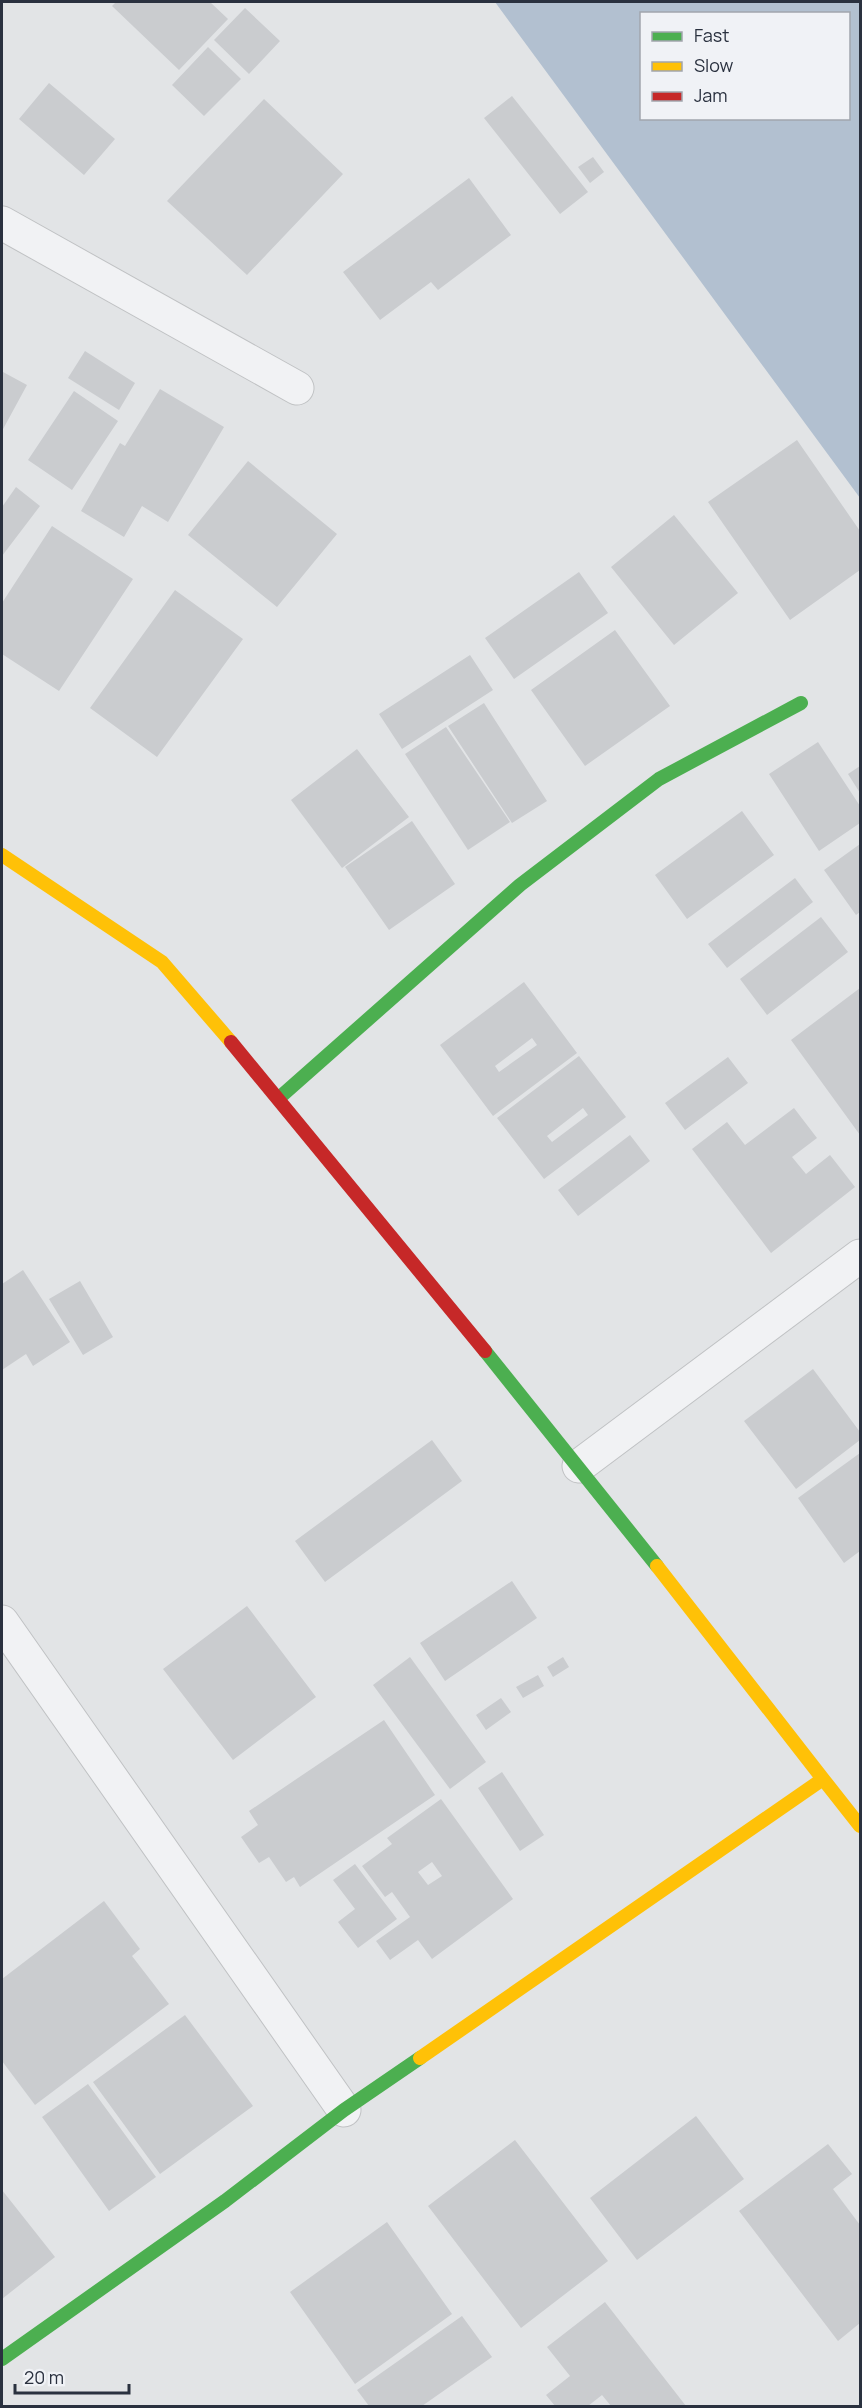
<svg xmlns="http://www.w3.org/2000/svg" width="862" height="2408" viewBox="0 0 862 2408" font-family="Manrope,sans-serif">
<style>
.water{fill:#b2c0d0;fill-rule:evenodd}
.building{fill:#cacccf;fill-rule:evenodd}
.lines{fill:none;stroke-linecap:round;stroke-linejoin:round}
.street-casing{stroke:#c0c2c4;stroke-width:35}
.street{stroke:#f1f2f4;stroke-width:33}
.fast{stroke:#4caf50;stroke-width:14}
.slow{stroke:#ffc107;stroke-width:14}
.jam{stroke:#c62828;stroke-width:14}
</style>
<rect width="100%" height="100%" fill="#e2e4e6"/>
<path class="water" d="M495 2H860V498ZM642 14H848V118H642Z"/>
<path class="building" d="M116 2H210L228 19 179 70 112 6Z
M245 8 280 41 249 74 214 40Z
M208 47 241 79 204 116 172 85Z
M49 83 115 139 84 175 19 119Z
M512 96 588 192 560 214 484 118Z
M264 99 343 174 247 275 167 201Z
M593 157 604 172 590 183 578 167Z
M469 178 511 235 438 290 431 282 380 320 343 272Z
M85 351 135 383 119 410 68 378Z
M3 372 27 385 2 431V375Z
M160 389 224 427 168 522 142 506 124 537 81 511 120 443 125 446Z
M74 391 118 421 72 490 28 460Z
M797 440 860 531V570L790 620 708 502Z
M248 461 337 534 277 607 188 535Z
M16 487 40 506 2 556V507Z
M674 515 738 593 674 645 611 567Z
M52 526 133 579 59 691 2 654V603Z
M579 572 608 613 514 679 485 638Z
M175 590 243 639 157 757 90 708Z
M615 630 670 706 585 766 531 690Z
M470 655 493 690 402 749 379 714Z
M484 703 547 801 512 823 448 726Z
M446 727 510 822 468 850 405 754Z
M818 742 860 806V823L819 851 769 774Z
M357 749 409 817 342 868 291 800Z
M860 766V793L848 774Z
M742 811 774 855 687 919 655 875Z
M412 821 455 884 389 930 345 867Z
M860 844V912L856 915 824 870Z
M795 878 813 902 727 968 708 944Z
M821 917 848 952 767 1015 740 979Z
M524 982 577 1053 493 1116 440 1045ZM532 1038 537 1045 499 1072 495 1066Z
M860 988V1135L791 1040Z
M579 1056 626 1117 544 1179 497 1118ZM583 1108 588 1115 552 1142 547 1136Z
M728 1057 748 1083 685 1130 665 1103Z
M794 1108 817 1138 792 1157 806 1174 830 1155 855 1187 771 1253 692 1149 727 1122 745 1145Z
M630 1135 650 1161 578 1216 558 1190Z
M23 1270 70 1342 33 1366 26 1354 2 1370V1284Z
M80 1281 113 1337 83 1355 49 1299Z
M813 1369 860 1432V1440L796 1489 744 1421Z
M432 1440 462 1481 325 1582 295 1541Z
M860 1453V1551L844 1563 798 1498Z
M512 1581 537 1618 445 1681 420 1643Z
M247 1606 316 1697 233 1760 163 1669Z
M410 1657 486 1762 450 1789 373 1685Z
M563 1657 569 1667 553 1677 547 1667Z
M538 1675 544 1686 523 1698 516 1687Z
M501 1698 511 1712 486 1730 476 1715Z
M384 1720 435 1795 300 1887 294 1877 286 1882 269 1857 259 1863 241 1837 258 1825 249 1811Z
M502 1772 544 1835 520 1851 478 1788Z
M441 1799 513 1899 432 1959 418 1940 390 1960 376 1941 410 1917 392 1892 385 1897 362 1866 392 1844 387 1838ZM432 1862 442 1876 428 1885 418 1872Z
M355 1864 397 1919 358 1948 338 1922 355 1909 333 1880Z
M104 1901 140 1949 132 1956 169 2004 35 2105 2 2061V1979Z
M185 2015 253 2106 160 2174 93 2082Z
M88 2084 156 2177 109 2211 42 2117Z
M696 2116 744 2179 637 2260 590 2198Z
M515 2140 608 2261 521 2328 428 2206Z
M828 2144 852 2174 833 2189 860 2225V2323L838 2341 739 2211Z
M2 2190 55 2257 2 2299Z
M387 2222 452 2314 355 2384 290 2292Z
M605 2302 686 2406H611L602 2395 588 2406H555L546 2395 570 2376 547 2347Z
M462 2316 492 2357 422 2406H369L357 2390Z"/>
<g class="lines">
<g class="street-casing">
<path id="street" d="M2 223 297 388
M579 1466 860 1256
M2 1622 344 2110"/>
</g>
<use href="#street" class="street"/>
<path class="fast" d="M279 1098 520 885 659 779 801 703
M485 1351 657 1566
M2 2359 225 2201 344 2110 420 2058"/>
<path class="slow" d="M2 855 162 962 231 1042
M657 1566 823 1779
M420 2058 823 1779 860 1826"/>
<path class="jam" d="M231 1042 485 1351"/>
</g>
<rect width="862" height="2408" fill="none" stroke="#2a313f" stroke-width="6"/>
<rect x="640" y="12" width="210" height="108" fill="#f0f2f6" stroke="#a1a5ad" stroke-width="1.5"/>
<rect x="652" y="32" width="30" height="9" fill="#4caf50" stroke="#a1a5ad" stroke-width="1.5"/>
<text x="694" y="42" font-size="18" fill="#2a313f">Fast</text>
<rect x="652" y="62" width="30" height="9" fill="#ffc107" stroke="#a1a5ad" stroke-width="1.5"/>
<text x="694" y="72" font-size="18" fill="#2a313f">Slow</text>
<rect x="652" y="92" width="30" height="9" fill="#c62828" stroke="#a1a5ad" stroke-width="1.5"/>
<text x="694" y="102" font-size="18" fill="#2a313f">Jam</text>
<path d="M15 2384v9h114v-9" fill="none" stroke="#2a313f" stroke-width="3"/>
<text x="24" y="2384" font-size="18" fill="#2a313f" stroke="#f0f2f6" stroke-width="4.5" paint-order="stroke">20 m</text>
</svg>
